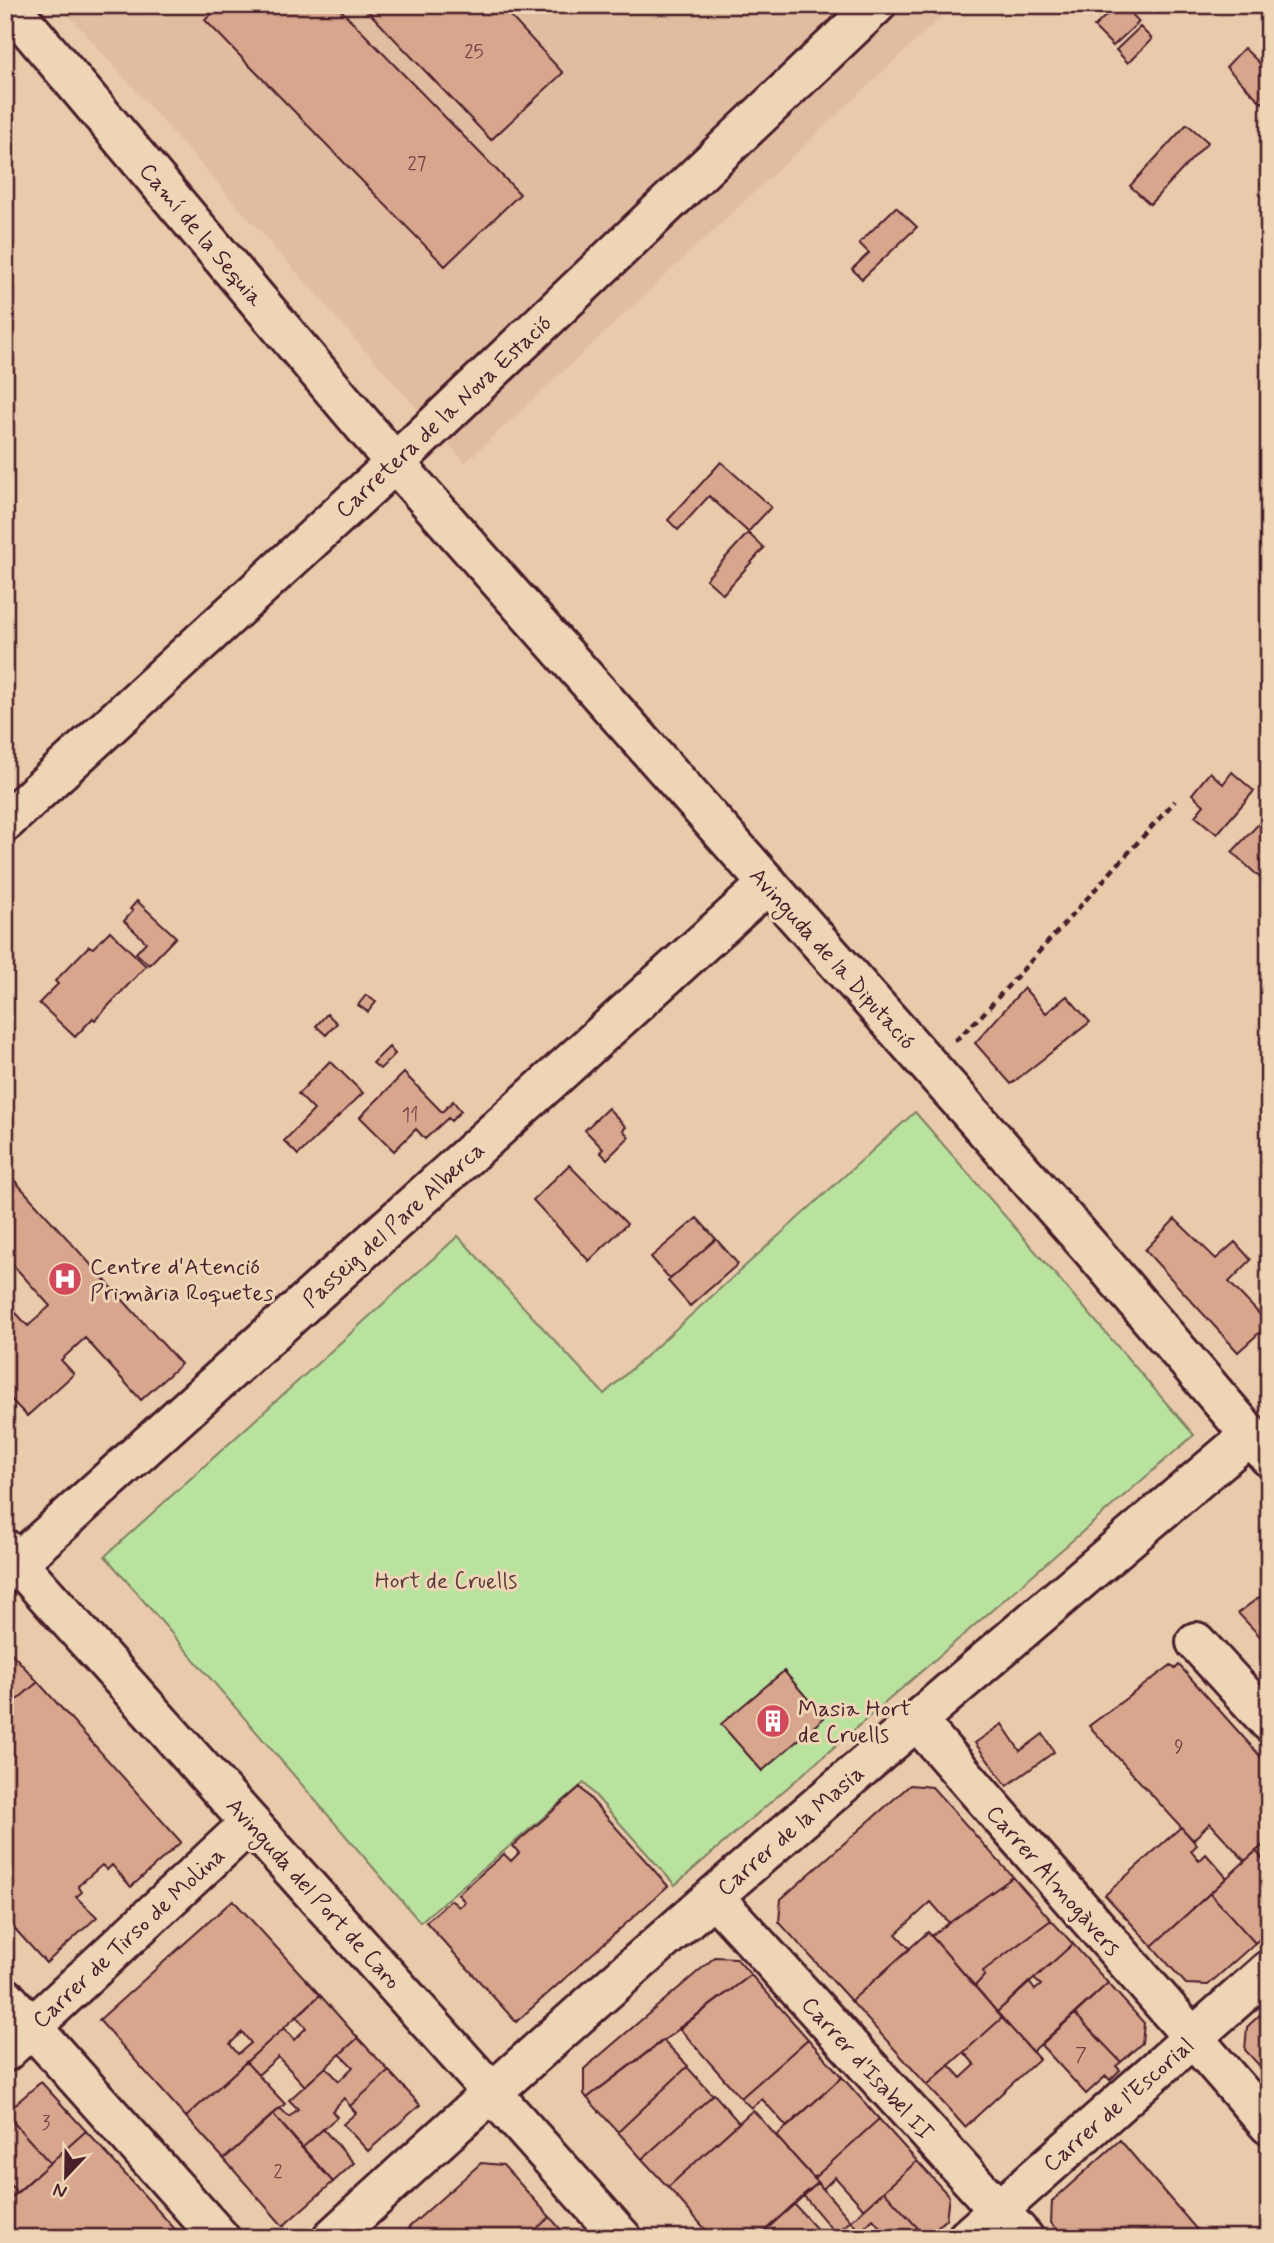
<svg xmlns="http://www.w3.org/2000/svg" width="1274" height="2243" viewBox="0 0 1274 2243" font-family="Mynerve,sans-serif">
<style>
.built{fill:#e1bca0}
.green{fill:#b8e29e;stroke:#818064;stroke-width:2}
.building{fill:#d8a68d;stroke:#4a1f2b;stroke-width:2;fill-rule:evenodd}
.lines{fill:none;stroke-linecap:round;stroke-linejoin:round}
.minor-casing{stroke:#4a1f2b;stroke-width:44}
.tertiary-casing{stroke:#4a1f2b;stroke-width:44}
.path{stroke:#4a1f2b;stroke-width:4.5;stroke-dasharray:7 5;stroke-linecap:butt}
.minor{stroke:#edd5b5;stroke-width:38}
.tertiary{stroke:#edd5b5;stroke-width:38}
.labels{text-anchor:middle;stroke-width:6;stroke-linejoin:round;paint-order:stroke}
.number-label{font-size:19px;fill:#6e4144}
.street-label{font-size:23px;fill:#4a1f2b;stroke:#edd5b5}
.poi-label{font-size:23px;fill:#4a1f2b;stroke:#edd5b5;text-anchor:start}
.park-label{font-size:23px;fill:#5a3c3c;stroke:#edd5b5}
</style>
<rect width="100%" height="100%" fill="#e9caab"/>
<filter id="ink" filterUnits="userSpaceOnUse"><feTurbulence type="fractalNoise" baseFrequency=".0143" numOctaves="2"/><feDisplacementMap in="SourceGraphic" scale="14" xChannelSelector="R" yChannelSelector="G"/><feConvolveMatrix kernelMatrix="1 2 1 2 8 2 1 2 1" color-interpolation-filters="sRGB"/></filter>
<g filter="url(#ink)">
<path class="built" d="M60 5H954L465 463Z"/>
<path class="green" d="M915 1112 1194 1435 675 1885 584 1783 420 1922 105 1556 458 1236 604 1394Z"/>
<path class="building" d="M221 5H336L520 194 445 266 205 20Z
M362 5H500L563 73 491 140Z
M1117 5H1124L1139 22 1113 46 1094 27Z
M1140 27 1152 39 1128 63 1116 50Z
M1244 48 1269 72V96L1262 103 1226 67Z
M1187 124 1208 142 1150 204 1130 186Z
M896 207 917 227 862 279 852 269 869 253 859 243Z
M721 462 771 507 748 532 709 496 678 530 668 520Z
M748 533 764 548 723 594 706 579Z
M1210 772 1223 784 1232 772 1254 791 1217 834 1195 816 1204 805 1192 794Z
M1269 813V886L1232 852Z
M137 901 176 937 149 965 136 953 146 942 124 921 133 911 130 909Z
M110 931 146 966 95 1020 93 1018 75 1037 39 1003 58 984 55 981 89 946 93 948Z
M1024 988 1046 1013 1067 996 1090 1022 1011 1084 975 1043Z
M366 995 376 1002 368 1012 358 1005Z
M327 1014 337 1023 326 1035 316 1026Z
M389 1047 395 1054 380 1069 373 1063Z
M330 1061 363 1093 298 1155 284 1141 314 1110 298 1094Z
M404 1073 442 1112 453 1101 461 1111 451 1121 448 1118 425 1139 416 1129 394 1151 360 1117Z
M608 1108 626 1127 623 1130 629 1137 607 1159 600 1152 603 1149 585 1130Z
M569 1165 627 1224 589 1261 533 1200Z
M5 1170 181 1364 141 1400 85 1338 61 1360 74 1374 27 1416 5 1393V1301L28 1326 50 1306 5 1256Z
M697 1218 716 1239 670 1279 651 1257Z
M1175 1219 1216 1259 1235 1242 1251 1260 1229 1282 1269 1324 1238 1352 1145 1250Z
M716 1239 738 1264 690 1306 668 1281Z
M1269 1590V1646L1238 1613Z
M5 1646 38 1682 5 1710Z
M1171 1665 1175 1669 1179 1665 1269 1766V1840L1245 1861 1210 1823 1193 1840 1089 1726Z
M784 1671 824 1718 762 1771 721 1724Z
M38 1682 181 1842 131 1887 112 1865 107 1870 102 1865 78 1886 82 1892 76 1897 97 1917 46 1963 5 1918V1710Z
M1002 1724 1020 1751 1043 1734 1054 1752 1007 1786 975 1743Z
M910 1785 932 1787 1013 1877 949 1923 931 1902 896 1934 910 1949 851 2001 779 1922 781 1899Z
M580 1787 668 1886 516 2022 426 1922 451 1900 459 1907 465 1902 458 1894 504 1854 511 1861 519 1853 513 1846Z
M1181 1827 1197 1845 1191 1851 1199 1861 1206 1854 1227 1878 1152 1946 1105 1895Z
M1269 1840V1866L1256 1851Z
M1256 1851 1269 1866V1931L1255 1943 1210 1893Z
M1013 1877 1051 1920 983 1971 985 1975 975 1986 931 1936Z
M1210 1893 1255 1943 1208 1985 1186 1984 1152 1946Z
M233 1900 320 1995 186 2117 99 2020ZM242 2032 251 2043 238 2054 230 2044Z
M1051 1920 1073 1944 997 2012 975 1986 985 1975 983 1971Z
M928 1932 1002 2018 927 2085 851 2001Z
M1073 1944 1108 1983 1032 2052 997 2012 1029 1982 1035 1990 1041 1985 1034 1979Z
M715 1957 736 1958 751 1975 587 2098 584 2094V2069Z
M751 1975 808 2039 741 2098 679 2028Z
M1108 1983 1144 2023 1142 2043 1121 2062 1075 2014Z
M320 1995 358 2038 305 2086 278 2057 258 2075 246 2062 284 2028 294 2040 306 2028 297 2017Z
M1269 2006V2075H1268L1245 2050 1247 2027Z
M1075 2014 1121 2062 1116 2066 1120 2070 1110 2080 1106 2076 1086 2094 1041 2045Z
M1002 2018 1039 2059 965 2127 927 2085 949 2065 961 2078 975 2065 964 2052Z
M358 2038 389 2071 350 2106 344 2098 332 2111 337 2117 302 2148 273 2114 280 2108 289 2117 298 2109 289 2100 326 2067 339 2081 353 2067 340 2054Z
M808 2039 842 2077 787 2127 762 2099 751 2108 741 2098Z
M663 2040 688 2066 618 2132 587 2098Z
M246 2062 285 2104 224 2159 186 2117Z
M687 2067 713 2095 642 2159 618 2132Z
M389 2071 420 2105 368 2151 343 2124 356 2113 350 2106Z
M842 2077 879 2119 814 2178 776 2136Z
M41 2082 86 2131 50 2163 5 2113Z
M714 2094 739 2123 668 2187 642 2159Z
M753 2110 818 2183 757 2238H713L668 2187Z
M5 2113 50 2163 17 2193 5 2179Z
M273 2114 333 2182 283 2226 224 2159Z
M879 2119 917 2161 864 2209 835 2177 823 2189 814 2178Z
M323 2129 354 2163 333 2182 302 2148Z
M86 2131 183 2238H5V2203Z
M1120 2140 1153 2179 1204 2238H1065L1051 2223 1052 2201Z
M917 2161 949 2196 946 2219 926 2237 884 2191Z
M481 2163 503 2165 550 2217 526 2238H417L408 2228Z
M5 2179 17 2193 5 2203Z
M818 2183 851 2221 835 2233 803 2195Z
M884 2191 926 2237 878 2238 884 2232 873 2219 860 2232 851 2221Z
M794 2204 825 2238H757L771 2225Z
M550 2217 568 2238H526Z"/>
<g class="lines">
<g class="minor-casing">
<path id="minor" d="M5 822 395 463 876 5
M5 1574 768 884
M1196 1642 1269 1722
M916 1720 1269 2125
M714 1897 1024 2238
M5 1997 220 2238
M5 2052 250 1823
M332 2238C631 1962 941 1699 1250 1435
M967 2238 1269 1970"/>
</g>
<g class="tertiary-casing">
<path id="tertiary" d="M9 5 395 463 1093 1251 1269 1457
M5 1549 622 2238"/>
</g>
<path class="path" d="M955 1041 982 1015 1175 801"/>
<use href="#minor" class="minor"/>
<use href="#tertiary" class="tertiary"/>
</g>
</g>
<defs>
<g id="hospital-disc" transform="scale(1.75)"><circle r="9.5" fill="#d1495b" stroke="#edd5b5"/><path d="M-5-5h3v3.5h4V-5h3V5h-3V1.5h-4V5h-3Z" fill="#fff"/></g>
<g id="building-disc" transform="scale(1.75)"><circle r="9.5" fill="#d1495b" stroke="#edd5b5"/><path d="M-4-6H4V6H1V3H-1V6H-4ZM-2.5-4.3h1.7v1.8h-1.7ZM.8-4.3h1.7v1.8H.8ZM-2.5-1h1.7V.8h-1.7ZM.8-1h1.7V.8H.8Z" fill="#fff"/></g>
</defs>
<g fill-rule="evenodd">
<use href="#hospital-disc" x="65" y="1279"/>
<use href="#building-disc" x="773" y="1721"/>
</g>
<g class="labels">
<g class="number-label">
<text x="474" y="58">25</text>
<text x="417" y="170">27</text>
<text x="410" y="1121">11</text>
<text x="1179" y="1753">9</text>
<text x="1081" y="2061">7</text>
<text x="46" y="2129">3</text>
<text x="278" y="2178">2</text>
</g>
<g class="street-label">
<text transform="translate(202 234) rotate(50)" y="8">Camí de la Sequia</text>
<text transform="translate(443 416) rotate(-43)" y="8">Carretera de la Nova Estació</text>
<text transform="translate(833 958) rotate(48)" y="8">Avinguda de la Diputació</text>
<text transform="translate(393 1224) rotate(-42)" y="8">Passeig del Pare Alberca</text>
<text transform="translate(790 1830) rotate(-41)" y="8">Carrer de la Masia</text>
<text transform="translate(1054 1880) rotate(49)" y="8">Carrer Almogàvers</text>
<text transform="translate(314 1893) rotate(48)" y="8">Avinguda del Port de Caro</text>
<text transform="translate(128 1937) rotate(-43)" y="8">Carrer de Tirso de Molina</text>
<text transform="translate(868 2068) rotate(48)" y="8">Carrer d'Isabel II</text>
<text transform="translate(1118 2104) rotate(-41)" y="8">Carrer de l'Escorial</text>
</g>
<g class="poi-label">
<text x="90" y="1274">Centre d'Atenció<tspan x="90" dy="26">Primària Roquetes</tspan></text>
<text x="798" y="1716">Masia Hort<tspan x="798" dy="26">de Cruells</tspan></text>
</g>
<g class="park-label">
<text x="446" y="1588">Hort de Cruells</text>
</g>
</g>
<rect width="1274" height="2243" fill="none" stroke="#edd5b5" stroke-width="28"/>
<rect x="14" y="14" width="1246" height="2215" fill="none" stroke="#4a1f2b" stroke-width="2.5" filter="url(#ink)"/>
<g transform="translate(66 2176) rotate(202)" stroke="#edd5b5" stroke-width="5" paint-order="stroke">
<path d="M0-5L12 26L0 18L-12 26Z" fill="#4a1f2b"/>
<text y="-10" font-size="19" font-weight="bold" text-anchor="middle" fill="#4a1f2b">N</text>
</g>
</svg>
